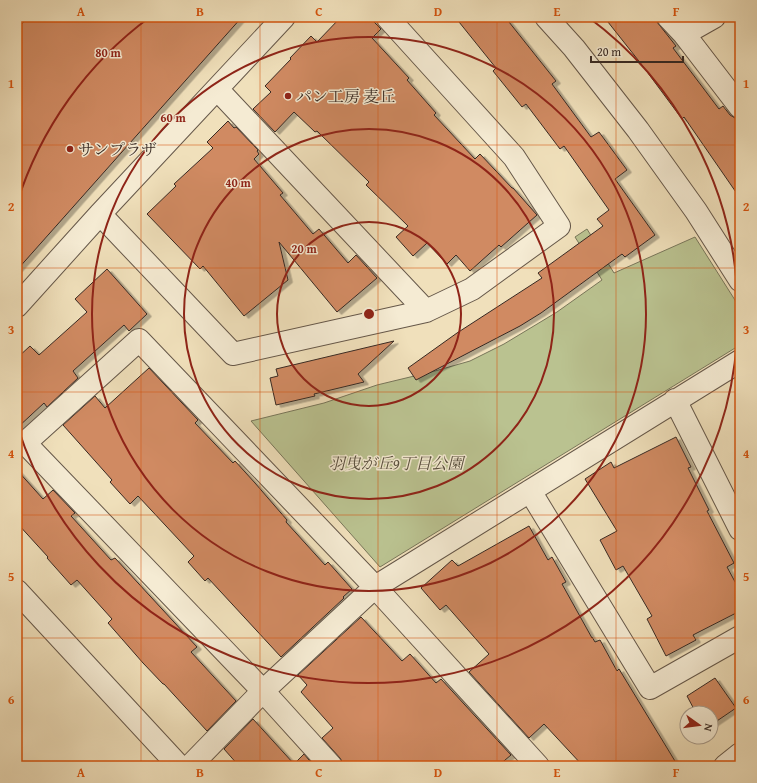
<svg xmlns="http://www.w3.org/2000/svg" width="757" height="783" viewBox="0 0 757 783" font-family="'Gentium Book Plus','Noto Serif JP',serif">
<style>
.green{fill:#bac290;stroke:#78765a}
.building{fill:#d08a62;stroke:#372923;filter:url(#shadow)}
.lines{fill:none;stroke-linecap:round;stroke-linejoin:round}
.minor-casing{stroke:#655749;stroke-width:24}
.tertiary-casing{stroke:#655749;stroke-width:24}
.minor{stroke:#f5ebd3;stroke-width:22}
.tertiary{stroke:#f5ebd3;stroke-width:22}
.grid{fill:none;stroke:#d6540e;stroke-width:1;stroke-opacity:0.55}
.ring{fill:none;stroke:#8f2418;stroke-width:2}
.poi-dot{fill:#8f2418;stroke:#f5ebd3;stroke-width:1.5}
.labels{text-anchor:middle;stroke-width:3;stroke-linejoin:round;paint-order:stroke}
.poi-label{font-size:16px;fill:#372923;stroke:#f5ebd3;text-anchor:start}
.park-label{font-size:16px;font-style:italic;fill:#584f3e;stroke:#f5ebd3}
.centre{fill:#8f2418;stroke:#f5ebd3;stroke-width:2}
.ring-label{font-size:12px;text-anchor:middle;font-weight:bold;fill:#8f2418;stroke:#f5ebd3;stroke-width:3;stroke-linejoin:round;paint-order:stroke}
.neatline{fill:none;stroke:#d6540e;stroke-width:1.5}
.grid-label{font-size:13px;text-anchor:middle;font-weight:bold;fill:#d6540e}
</style>
<defs>
<filter id="shadow"><feDropShadow dx="4.5" dy="2.5" stdDeviation="0" flood-color="#0004"/></filter>
</defs>
<rect width="100%" height="100%" fill="#f0e0bb"/>
<filter id="stains"><feTurbulence type="fractalNoise" baseFrequency=".005" numOctaves="4"/><feColorMatrix values="0 0 0 0 .2 0 0 0 0 .09 0 0 0 0 .02 0 0 0 .5 -.17"/></filter>
<radialGradient id="worn" r=".72"><stop offset=".6" stop-color="#630" stop-opacity="0"/><stop offset="1" stop-color="#630" stop-opacity=".3"/></radialGradient>
<path class="green" d="M587 229 614 273 695 237 740 308V345L380 567 251 421 324 403 377 385 435 371 470 361 504 344 557 312 602 280 575 237Z"/>
<path class="building" d="M28 17H242L17 270V29Z
M341 17H369L381 29 372 38 409 78 407 80 436 113 434 115 475 159 480 154 512 188H513L537 215 501 247 499 245 470 271 456 255 447 264 427 243 413 256 396 237 408 226 366 185 369 182 317 131 315 132 294 112 275 132 253 109 271 92 265 86 291 59 290 58 311 36 317 42Z
M455 17H505L556 81 552 84 591 137 599 132 627 170 615 179 655 235 625 257 622 254 541 313 520 326 416 380 408 368 457 333 542 278 538 273 603 226 597 219 609 210 564 146 560 149 526 104 522 107 493 71 496 68Z
M604 17H653L676 46 673 48 719 109 723 106 730 115 735 118 740 119V198L684 117 682 119 642 65Z
M228 121 234 128 236 127 258 150 257 151 259 154 254 159 283 193 280 195 313 234 319 229 348 263 356 255 377 278 337 312 279 242 288 280 244 316 203 266 200 269 147 214 176 186 174 184 213 148 207 142Z
M107 269 147 314 129 331 124 325 73 371 78 378 47 407 44 403 17 428V358L30 346 39 355 87 312 75 299Z
M394 341 358 374 364 382 314 394 315 396 276 405 270 378 278 376 276 369Z
M149 368 198 420 195 423 233 463 235 461 255 483 287 520 286 522 325 565 328 562 352 589 343 597 344 598 281 657 208 578 205 581 188 562 194 556 138 496 130 504 110 482 112 480 63 425 95 396 105 408Z
M676 437 691 467 688 468 709 510 707 511 734 563 727 567 740 591V611L693 635 696 640 666 656 647 619 652 616 623 566 616 570 600 540 617 531 585 479 611 462 614 468Z
M17 470 43 499 53 490 75 513 71 516 111 560 115 558 197 647 191 652 236 701 207 731 164 684H163L143 663 108 623 112 619 77 580 71 585 47 558 48 557 17 523Z
M529 526 548 560 552 557 566 582 562 584 592 638V637L595 642 600 640 617 671 619 669 678 766H583L544 724 529 738 469 672 489 654 446 605 440 610 421 588 452 560 458 566Z
M361 617 402 661 410 654 436 683 441 679 511 755 498 766H343V763L340 758 322 738 333 728 301 692 307 685 298 675Z
M715 678 736 708 711 725V713H696L687 696Z
M253 719 294 764 304 754 314 766H239L224 749Z"/>
<g class="lines">
<g class="minor-casing">
<path id="minor" d="M668 17 684 34 740 107
M684 34 714 17
M217 89 426 311
M100 214 233 354 426 311 472 289 559 226 514 157 387 17
M17 306 100 214 284 17
M675 400 740 529
M530 491 650 688 740 637
M190 766 263 691 375 587 740 361
M331 766 263 691 25 443 139 340 375 587 538 766"/>
</g>
<g class="tertiary-casing">
<path id="tertiary" d="M546 17 574 48 638 130 696 211 740 280
M17 591 179 766
M725 766 740 754"/>
</g>
<use href="#minor" class="minor"/>
<use href="#tertiary" class="tertiary"/>
</g>
<path class="grid" d="M141 17V766M260 17V766M378 17V766M497 17V766M616 17V766M17 145H740M17 268H740M17 392H740M17 515H740M17 638H740"/>
<g class="ring">
<circle cx="369" cy="314" r="92"/>
<circle cx="369" cy="314" r="185"/>
<circle cx="369" cy="314" r="277"/>
<path d="M17 203A369 369 0 0 1 150 17M588 17A369 369 0 1 1 17 425"/>
</g>
<g class="poi-dot">
<circle cx="288" cy="96" r="4"/>
<circle cx="70" cy="149" r="4"/>
</g>
<g class="labels">
<g class="poi-label">
<text x="296" y="102">パン工房 麦丘</text>
<text x="78" y="155">サンプラザ</text>
</g>
<g class="park-label">
<text x="396" y="469">羽曳が丘9丁目公園</text>
</g>
</g>
<circle cx="369" cy="314" r="6" class="centre"/>
<g class="ring-label">
<text x="108" y="57">80 m</text>
<text x="173" y="122">60 m</text>
<text x="238" y="187">40 m</text>
<text x="304" y="253">20 m</text>
</g>
<rect width="757" height="783" fill="none" stroke="#f0e0bb" stroke-width="44"/>
<g transform="translate(699 725) rotate(104)"><circle r="19" fill="#f5ebd3" stroke="#a99d8d"/>
<path d="M0-3L7 15L0 10L-7 15Z" fill="#8f2418"/>
<text y="-6" font-size="11" font-weight="bold" text-anchor="middle" fill="#372923">N</text>
</g>
<path d="M591 56v6h92v-6" fill="none" stroke="#372923" stroke-width="2"/>
<text x="597" y="56" font-size="12" fill="#372923" stroke="#f5ebd3" stroke-width="3" paint-order="stroke">20 m</text>
<rect x="22" y="22" width="713" height="739" class="neatline"/>
<g class="grid-label">
<text x="81" y="16">A</text>
<text x="200" y="16">B</text>
<text x="319" y="16">C</text>
<text x="438" y="16">D</text>
<text x="557" y="16">E</text>
<text x="676" y="16">F</text>
<text x="11" y="88">1</text>
<text x="746" y="88">1</text>
<text x="11" y="211">2</text>
<text x="746" y="211">2</text>
<text x="11" y="334">3</text>
<text x="746" y="334">3</text>
<text x="11" y="458">4</text>
<text x="746" y="458">4</text>
<text x="11" y="581">5</text>
<text x="746" y="581">5</text>
<text x="11" y="704">6</text>
<text x="746" y="704">6</text>
<text x="81" y="777">A</text>
<text x="200" y="777">B</text>
<text x="319" y="777">C</text>
<text x="438" y="777">D</text>
<text x="557" y="777">E</text>
<text x="676" y="777">F</text>
</g>
<rect width="100%" height="100%" filter="url(#stains)"/>
<rect width="100%" height="100%" fill="url(#worn)"/>
</svg>
